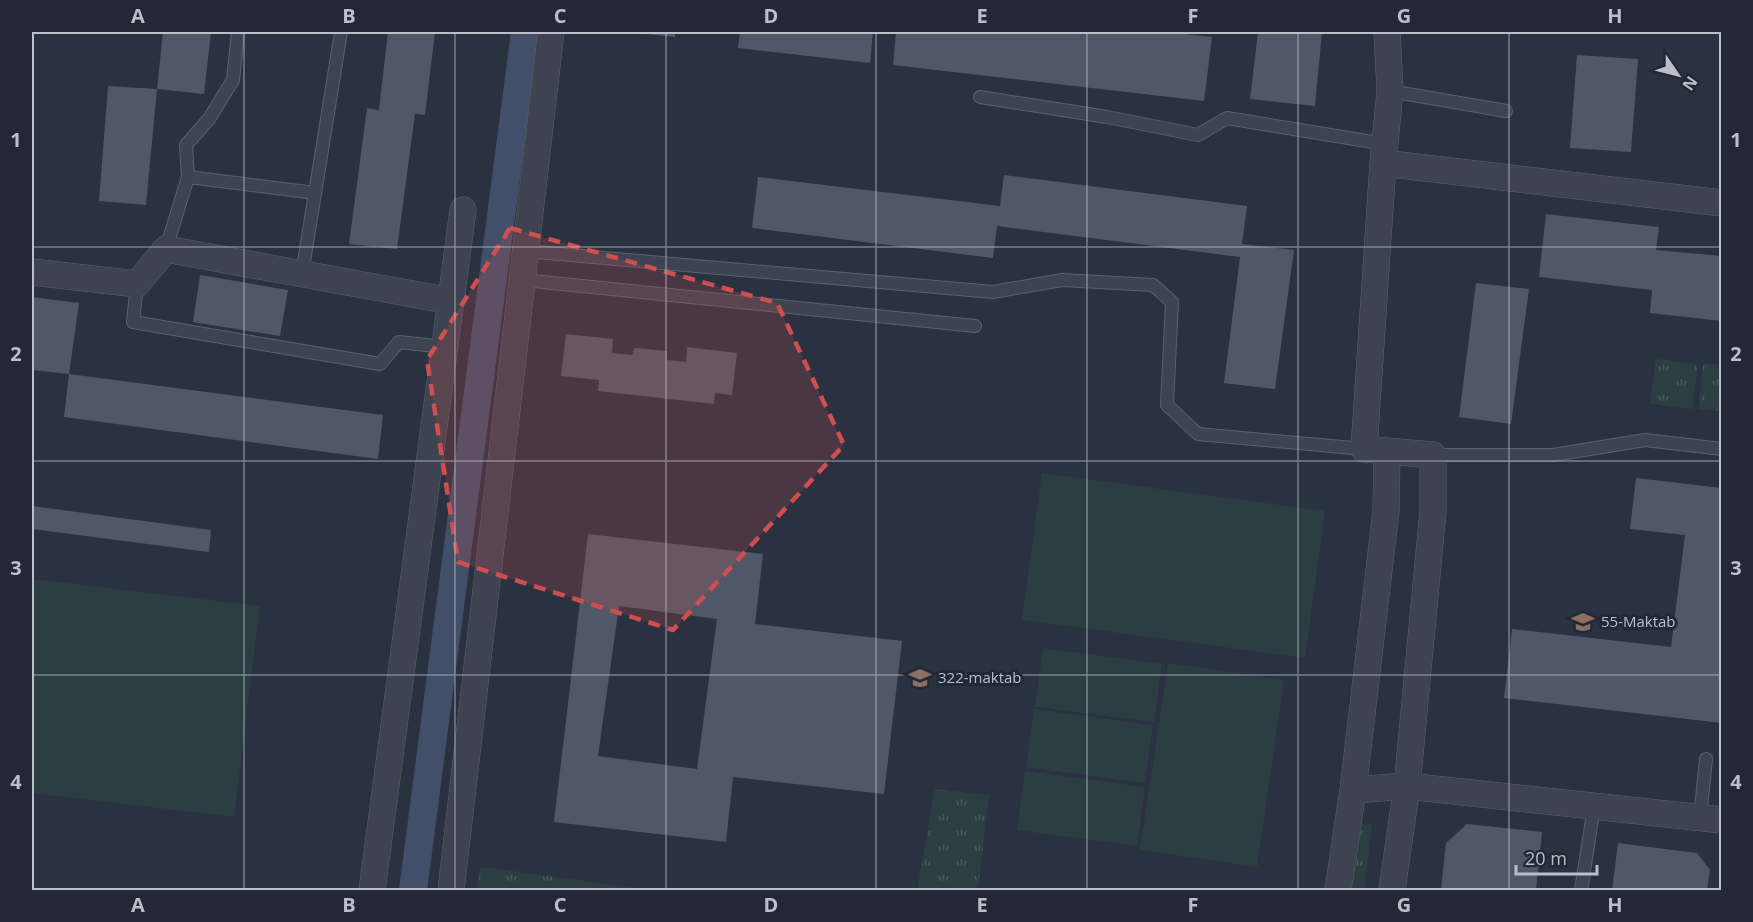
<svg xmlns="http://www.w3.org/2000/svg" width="1753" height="922" viewBox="0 0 1753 922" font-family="'Open Sans',sans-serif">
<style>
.grass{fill:url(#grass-tufts)}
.green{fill:#2d3e42}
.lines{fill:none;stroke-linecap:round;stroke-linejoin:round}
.canal{stroke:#434f69;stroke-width:28}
.building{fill:#505868;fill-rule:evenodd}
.lane-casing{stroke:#5b616d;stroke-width:14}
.street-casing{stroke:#5b616d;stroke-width:27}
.lane{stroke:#3d4350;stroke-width:12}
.street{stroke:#3d4350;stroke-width:26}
.marked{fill:#cf4e50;fill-opacity:0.2;stroke:#cf4e50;stroke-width:4.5;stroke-dasharray:12 8;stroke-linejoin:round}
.grid{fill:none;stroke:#babfca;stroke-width:1.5;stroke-opacity:0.55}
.labels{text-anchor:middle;stroke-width:6;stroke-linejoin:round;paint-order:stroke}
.poi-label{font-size:15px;fill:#babfca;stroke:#222835;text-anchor:start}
.neatline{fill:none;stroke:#babfca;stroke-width:2}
.grid-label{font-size:20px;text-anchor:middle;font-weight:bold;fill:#babfca}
</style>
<defs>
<pattern id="grass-tufts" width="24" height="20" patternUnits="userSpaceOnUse" patternTransform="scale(1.5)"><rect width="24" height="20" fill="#2d3e42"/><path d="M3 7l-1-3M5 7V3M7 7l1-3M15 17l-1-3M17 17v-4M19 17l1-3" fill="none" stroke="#49585c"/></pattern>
</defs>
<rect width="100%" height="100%" fill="#2a3140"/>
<path class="grass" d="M1656 359 1698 364 1692 409 1650 404Z
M1703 363 1721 365V411L1699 409Z
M935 789 989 795 978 890H917Z
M1359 823 1372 825 1364 890H1351Z
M480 868H490L650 890H477Z"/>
<path class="green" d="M1042 473 1325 511 1305 658 1022 620Z
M32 579 260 606 234 817 32 793Z
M1043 648 1162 664 1154 722 1035 707Z
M1168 663 1284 680 1257 867 1140 850Z
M1034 709 1153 725 1145 783 1026 767Z
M1025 771 1145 787 1137 846 1017 830Z"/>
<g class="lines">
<path class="canal" d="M413 890 525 32"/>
</g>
<path class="building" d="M163 32H211L204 94 157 89Z
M388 32H435L425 115 415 114 397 249 349 244 367 108 379 110Z
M636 32H675V37L636 33Z
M740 32H873L870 63 738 48Z
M896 32H1166L1212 37 1204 101 893 65Z
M1258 32H1322L1315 106 1250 99Z
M1577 55 1638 59 1631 152 1570 148Z
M108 86 157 89 146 205 99 201Z
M1004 175 1247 206 1242 244 1294 250 1275 389 1224 383 1240 257 997 226 993 258 752 228 758 177 1000 206Z
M1546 214 1659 227 1656 250 1722 256V321L1650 313 1652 290 1539 277Z
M200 275 288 290 280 336 193 322Z
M1476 283 1529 289 1511 424 1459 417Z
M32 297 79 303 69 374 32 370Z
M566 334 613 339 612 353 633 355 634 348 667 351V360L686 362 687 347 737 353 732 395 715 393 714 404 598 391 599 380 561 376Z
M69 374 383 415 378 459 64 417Z
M1636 478 1722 488V723L1504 698 1512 629 1671 647 1685 535 1630 529Z
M32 506 211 530 209 552 32 529Z
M588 534 763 554 755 624 902 641 884 794 733 777 726 842 554 822ZM619 606 717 619 697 769 598 756Z
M1467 824 1542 832 1536 890H1441L1446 843Z
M1618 843 1697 853 1710 870 1707 890H1612Z"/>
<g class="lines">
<g class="lane-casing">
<path id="lane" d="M1390 91 1506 111
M980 97 1107 117 1198 135 1227 118 1385 144
M188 177 315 193
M166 249 188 177 186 145 209 119 233 80 238 32
M525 251 993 292 1062 280 1153 285 1172 302 1167 405 1198 434 1364 449
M302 274 341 32
M523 280 975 326
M137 284 133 322 380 364 399 342 444 347
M1433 455H1553L1645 440 1722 449
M1700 818 1706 759
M1581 890 1594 807"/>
</g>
<g class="street-casing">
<path id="street" d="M1387 32 1390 91 1383 163 1364 449 1433 455V511L1407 786 1392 890
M1383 163 1722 203
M32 272 137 284 166 249 451 301
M1353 790 1407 786 1722 820
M372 890 463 210
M451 890 551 32
M1338 890 1353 790 1386 511 1387 452"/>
</g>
<use href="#lane" class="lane"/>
<use href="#street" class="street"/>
</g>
<path class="marked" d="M510 228 777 303 844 445 673 630 458 562 427 360Z"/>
<path class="grid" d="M244 32V890M455 32V890M666 32V890M876 32V890M1087 32V890M1298 32V890M1509 32V890M32 247H1722M32 461H1722M32 675H1722"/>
<defs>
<g id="school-bare" transform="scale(1.8)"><path d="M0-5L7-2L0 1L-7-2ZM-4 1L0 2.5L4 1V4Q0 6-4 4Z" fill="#8d6e63" stroke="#222835" stroke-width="2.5" paint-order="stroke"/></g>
</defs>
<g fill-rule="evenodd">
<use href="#school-bare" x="1583" y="622"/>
<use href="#school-bare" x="920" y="678"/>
</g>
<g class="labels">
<g class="poi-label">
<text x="1601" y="627">55-Maktab</text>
<text x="938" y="683">322-maktab</text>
</g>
</g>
<rect width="1753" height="922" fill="none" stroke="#222835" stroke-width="66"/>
<g transform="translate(1678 75) rotate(125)" stroke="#222835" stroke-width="4.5" paint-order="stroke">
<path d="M0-4.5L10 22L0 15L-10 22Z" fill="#babfca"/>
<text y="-9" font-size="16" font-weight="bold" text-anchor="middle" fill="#babfca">N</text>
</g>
<path d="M1516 865v9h81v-9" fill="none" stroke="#babfca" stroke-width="3"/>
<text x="1525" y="865" font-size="18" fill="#babfca" stroke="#222835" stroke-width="4.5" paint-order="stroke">20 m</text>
<rect x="33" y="33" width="1687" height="856" class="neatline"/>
<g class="grid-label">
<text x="138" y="23">A</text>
<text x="349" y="23">B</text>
<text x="560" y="23">C</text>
<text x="771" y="23">D</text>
<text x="982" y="23">E</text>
<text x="1193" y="23">F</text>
<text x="1404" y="23">G</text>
<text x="1615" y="23">H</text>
<text x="16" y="147">1</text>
<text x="1736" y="147">1</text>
<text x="16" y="361">2</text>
<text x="1736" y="361">2</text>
<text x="16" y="575">3</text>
<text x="1736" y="575">3</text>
<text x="16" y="789">4</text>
<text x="1736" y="789">4</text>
<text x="138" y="912">A</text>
<text x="349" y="912">B</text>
<text x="560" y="912">C</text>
<text x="771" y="912">D</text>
<text x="982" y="912">E</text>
<text x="1193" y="912">F</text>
<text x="1404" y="912">G</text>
<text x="1615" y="912">H</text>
</g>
</svg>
